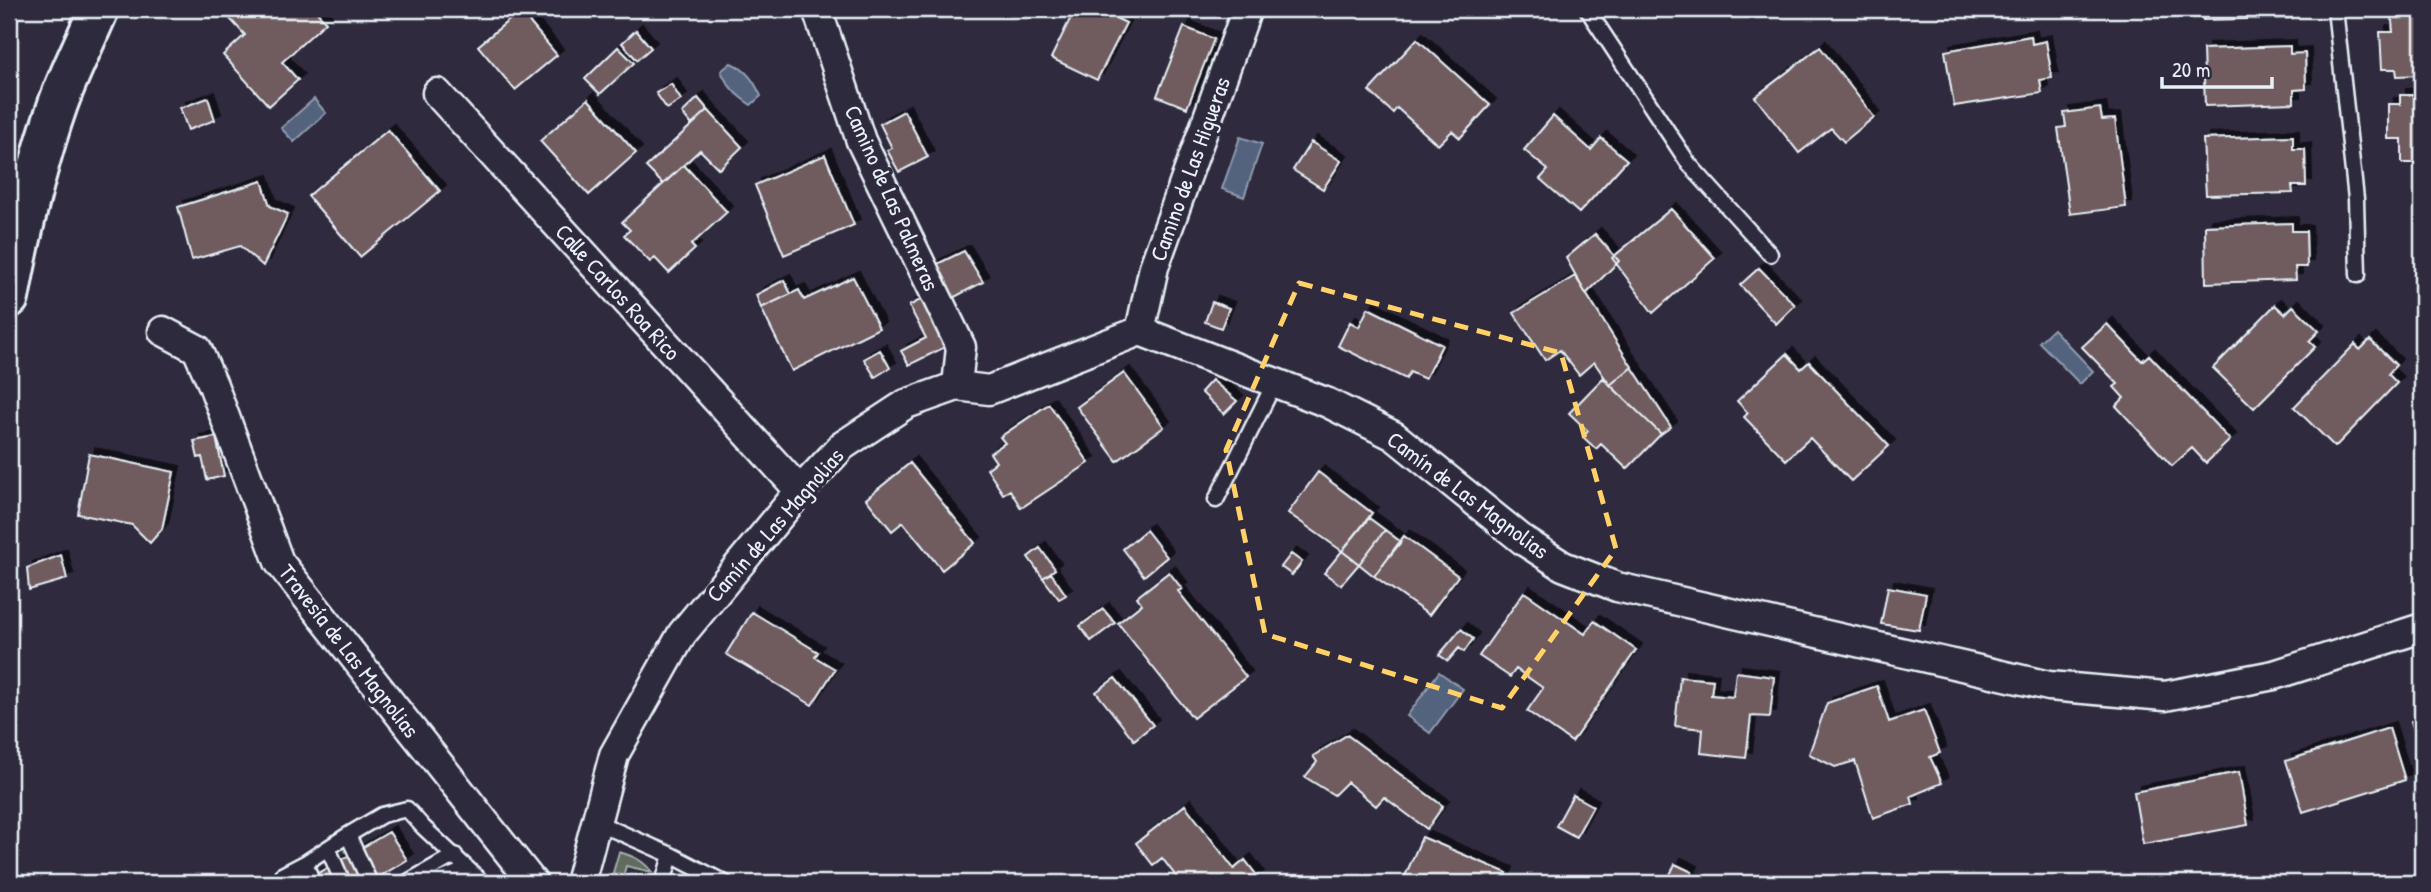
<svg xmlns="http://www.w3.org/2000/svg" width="2431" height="892" viewBox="0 0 2431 892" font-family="'Patrick Hand',sans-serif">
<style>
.green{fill:#606a5e;stroke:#a4aeab;stroke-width:2}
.water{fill:#53637e;stroke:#8f9caf;stroke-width:2}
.building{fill:#705b5e;stroke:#e8f1f8;stroke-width:2;filter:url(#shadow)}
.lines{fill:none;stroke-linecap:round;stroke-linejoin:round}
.lane-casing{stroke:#e8f1f8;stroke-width:19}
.street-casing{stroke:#e8f1f8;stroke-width:33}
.secondary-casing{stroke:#e8f1f8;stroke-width:44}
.lane{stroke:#2f2a3d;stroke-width:14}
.street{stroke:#2f2a3d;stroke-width:28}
.secondary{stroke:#2f2a3d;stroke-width:38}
.marked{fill:none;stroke:#ffd166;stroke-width:5;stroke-dasharray:14 9;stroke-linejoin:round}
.labels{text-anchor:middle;stroke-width:7;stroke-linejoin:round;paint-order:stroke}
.street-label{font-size:23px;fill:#e8f1f8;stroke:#2f2a3d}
</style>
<defs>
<filter id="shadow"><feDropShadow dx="6" dy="-6" stdDeviation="0" flood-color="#0009"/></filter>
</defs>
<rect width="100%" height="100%" fill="#2f2a3d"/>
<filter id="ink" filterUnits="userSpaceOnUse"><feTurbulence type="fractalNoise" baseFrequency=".0143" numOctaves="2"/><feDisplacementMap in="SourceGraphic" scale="14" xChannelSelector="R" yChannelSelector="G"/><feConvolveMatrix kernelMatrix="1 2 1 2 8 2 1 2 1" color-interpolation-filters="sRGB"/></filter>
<g filter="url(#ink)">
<path class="green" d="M619 852C633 856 643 860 652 872L626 866 621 883H610Z"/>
<path class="water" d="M731 63C747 70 754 81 761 96L751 105C736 95 728 87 721 71Z
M314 99 326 113 294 142 281 128Z
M1240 137 1262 144 1244 197 1222 189Z
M2053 329 2093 371 2080 384 2039 342Z
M1439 672 1463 689 1430 733 1407 716Z"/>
<path class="building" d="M221 9H314L326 22 282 62 298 80 269 106 223 55 245 35Z
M1075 9H1097L1126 23 1097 80 1051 58Z
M2203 9H2306V10H2292V18L2203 20Z
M2391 9H2422V75L2397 76 2396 69H2382L2380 32H2393Z
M520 11 557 55 515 90 478 46Z
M1184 27 1214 39 1187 108 1157 96Z
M636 30 651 48 637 60 622 43Z
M2031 36 2032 44 2046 41 2052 78 2040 80 2042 93 1954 106 1945 51Z
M1417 39 1490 105 1460 138 1452 131 1438 145 1397 108 1393 113 1369 91Z
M2290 46V54L2305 53 2306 89 2294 90V103L2205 106 2203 49Z
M618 47 634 63 600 94 585 79Z
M1820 47 1874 117 1844 142 1831 128 1799 153 1755 97Z
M671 84 681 100 667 109 656 93Z
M2400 95H2422V163H2402V139H2388V104H2400Z
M208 98 215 120 188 130 180 108Z
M698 98 708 110 692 125 682 113Z
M588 99 636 153 589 195 540 141Z
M2100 108 2102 120 2115 119 2126 207 2070 214 2058 128 2066 127 2064 113Z
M708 110 742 147 719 169 700 150 663 184 646 167Z
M904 111 928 157 899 172 887 150 892 148 880 124Z
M1553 116 1591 150 1601 138 1627 160 1579 213 1540 179 1548 170 1524 150Z
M388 130 440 191 360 257 308 196Z
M2293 136V149H2305L2306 186H2292L2293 193 2206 195 2203 139Z
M1311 142 1341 161 1323 189 1293 170Z
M825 155 854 225 784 255 755 185Z
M684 165 727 212 691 245 695 249 669 273 655 258 650 262 624 235 630 230 622 222Z
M262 181 270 206 288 214 263 266 240 246 192 260 178 207Z
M1671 209 1715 258 1653 313 1612 258Z
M2292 223V231H2306L2307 267H2295L2296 280 2206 283 2205 226Z
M1595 234 1619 261 1586 294 1566 258Z
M964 251 983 282 949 300 931 267Z
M1759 268 1795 305 1776 324 1740 285Z
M1575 276 1632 367 1610 385 1594 362 1579 375 1560 350 1545 360 1514 313Z
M853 277 879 328 792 371 761 308 799 290 804 300Z
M784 280 791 294 761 308 756 295Z
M924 298 949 345 909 365 901 351 926 338 909 306Z
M1212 302 1229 308 1221 328 1205 322Z
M2275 305 2285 314 2293 306 2319 331 2309 341 2315 347 2254 408 2213 368Z
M1368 308 1442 345 1425 379 1410 372 1406 379 1338 346 1350 322 1359 327Z
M2107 324 2142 361 2149 355 2230 440 2206 463 2192 448 2172 466 2116 406 2124 398 2114 387 2118 384 2082 347Z
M2370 340 2396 365 2388 374 2397 383 2335 447 2294 407 2355 344 2360 350Z
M880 350 890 368 875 377 864 359Z
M1787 354 1801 369 1809 362 1889 446 1851 481 1810 438 1786 460 1744 417 1748 413 1737 401Z
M1632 367 1671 427 1661 434 1610 385Z
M1124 373 1164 427 1117 461 1077 407Z
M1603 378 1661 434 1627 469 1601 444 1596 449 1583 437 1588 431 1569 413Z
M1212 380 1237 401 1224 414 1201 392Z
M1049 404 1089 463 1021 508 1010 490 1003 494 987 469 996 462 990 453 1005 443 1000 437Z
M216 437 224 476 207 480 202 457 198 458 194 441Z
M89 454 174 472 162 529 150 543 132 525 78 514Z
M910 463 975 543 942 570 903 522 892 531 866 499Z
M1318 472 1372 513 1342 551 1288 513Z
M1369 518 1385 530 1359 564 1342 551Z
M1146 530 1167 557 1144 576 1123 549Z
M1385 530 1401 542 1374 576 1359 564Z
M1404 536 1458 576 1429 615 1374 576Z
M1040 548 1055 569 1043 578 1028 557Z
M1342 551 1359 564 1341 585 1324 573Z
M1291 554 1302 562 1292 575 1281 567Z
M61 555 67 579 29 590 27 568Z
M1169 572 1182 589 1178 591 1246 677 1193 718 1118 623 1142 604 1137 597Z
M1051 573 1066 595 1059 599 1043 578Z
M1888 587 1926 594 1919 630 1881 624Z
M1524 592 1585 634 1594 621 1636 650 1572 742 1527 711 1543 688 1516 669 1510 677 1479 656Z
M1103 609 1115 623 1091 641 1080 626Z
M752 612 818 652 815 657 835 669 812 705 726 654Z
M1461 629 1473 639 1464 652 1459 648 1448 661 1439 655Z
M1736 672 1774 677 1770 717 1751 716 1746 758 1701 753 1703 729 1675 726 1680 677 1713 680 1711 695 1733 697Z
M1115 678 1153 725 1134 740 1096 692Z
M1877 686 1889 722 1924 710 1940 753 1930 757 1942 783 1911 796 1913 804 1873 818 1855 761 1835 767 1809 754 1827 703Z
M2422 717V757L2411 721Z
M2389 728 2405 780 2303 812 2286 761Z
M1347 735 1443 806 1427 829 1384 797 1376 806 1347 782 1334 795 1305 777 1317 762 1313 756Z
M2239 772 2248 825 2143 844 2134 792Z
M1573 795 1593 806 1576 837 1556 826Z
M1185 805 1234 869 1245 860 1258 877 1250 883H1181L1162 858 1153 865 1136 843Z
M389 832 407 860 369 883H302Z
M1422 837 1507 873 1503 883H1402Z
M1675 864 1692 872 1687 883H1666Z"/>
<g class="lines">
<g class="lane-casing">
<path id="lane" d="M1587 9 1689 164 1770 254
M2335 9 2356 199 2358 275
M1216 500 1275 382
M596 822 671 855 725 883
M283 883 282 875 305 863
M313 883 305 863 328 848
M343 883 328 848 348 835
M370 883 348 835 382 815 407 809 423 827 483 883
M406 883 455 855
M433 883 468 869
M663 883 671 855"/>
</g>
<g class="street-casing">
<path id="street" d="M817 9 861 141 961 347 957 386
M437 93 800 491
M9 175 35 183
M163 331 197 349 213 385 279 562 533 883
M1140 331 1154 267 1247 9
M580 883 614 755 682 634 800 491 842 446 906 404 957 386 989 390 1140 331 1328 403 1394 436 1524 541 1563 566 1617 587 2049 686 2165 696 2274 675 2422 628"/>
</g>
<g class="secondary-casing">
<path id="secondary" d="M9 298C21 233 36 167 58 104 70 71 86 40 99 9"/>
</g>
<use href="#lane" class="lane"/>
<use href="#street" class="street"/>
<use href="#secondary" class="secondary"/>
</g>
</g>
<path class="marked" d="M1299 283 1561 353 1616 549 1502 708 1265 634 1226 450Z"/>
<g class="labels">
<g class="street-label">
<text transform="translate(1190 169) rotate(-70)" y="8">Camino de Las Higueras</text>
<text transform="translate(892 198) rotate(66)" y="8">Camino de Las Palmeras</text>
<text transform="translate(618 292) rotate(48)" y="8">Calle Carlos Roa Rico</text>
<text transform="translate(1468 495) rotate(37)" y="8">Camín de Las Magnolias</text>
<text transform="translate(775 525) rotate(-49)" y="8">Camín de Las Magnolias</text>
<text transform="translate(349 651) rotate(52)" y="8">Travesía de Las Magnolias</text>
</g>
</g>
<rect width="2431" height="892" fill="none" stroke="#2f2a3d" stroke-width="35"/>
<rect x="18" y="18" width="2396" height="857" fill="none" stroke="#e8f1f8" stroke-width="2.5" filter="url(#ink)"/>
<path d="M2162 77v10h110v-10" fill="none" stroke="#e8f1f8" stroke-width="3.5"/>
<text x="2172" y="77" font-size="21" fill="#e8f1f8" stroke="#2f2a3d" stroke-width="5" paint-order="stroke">20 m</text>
</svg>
